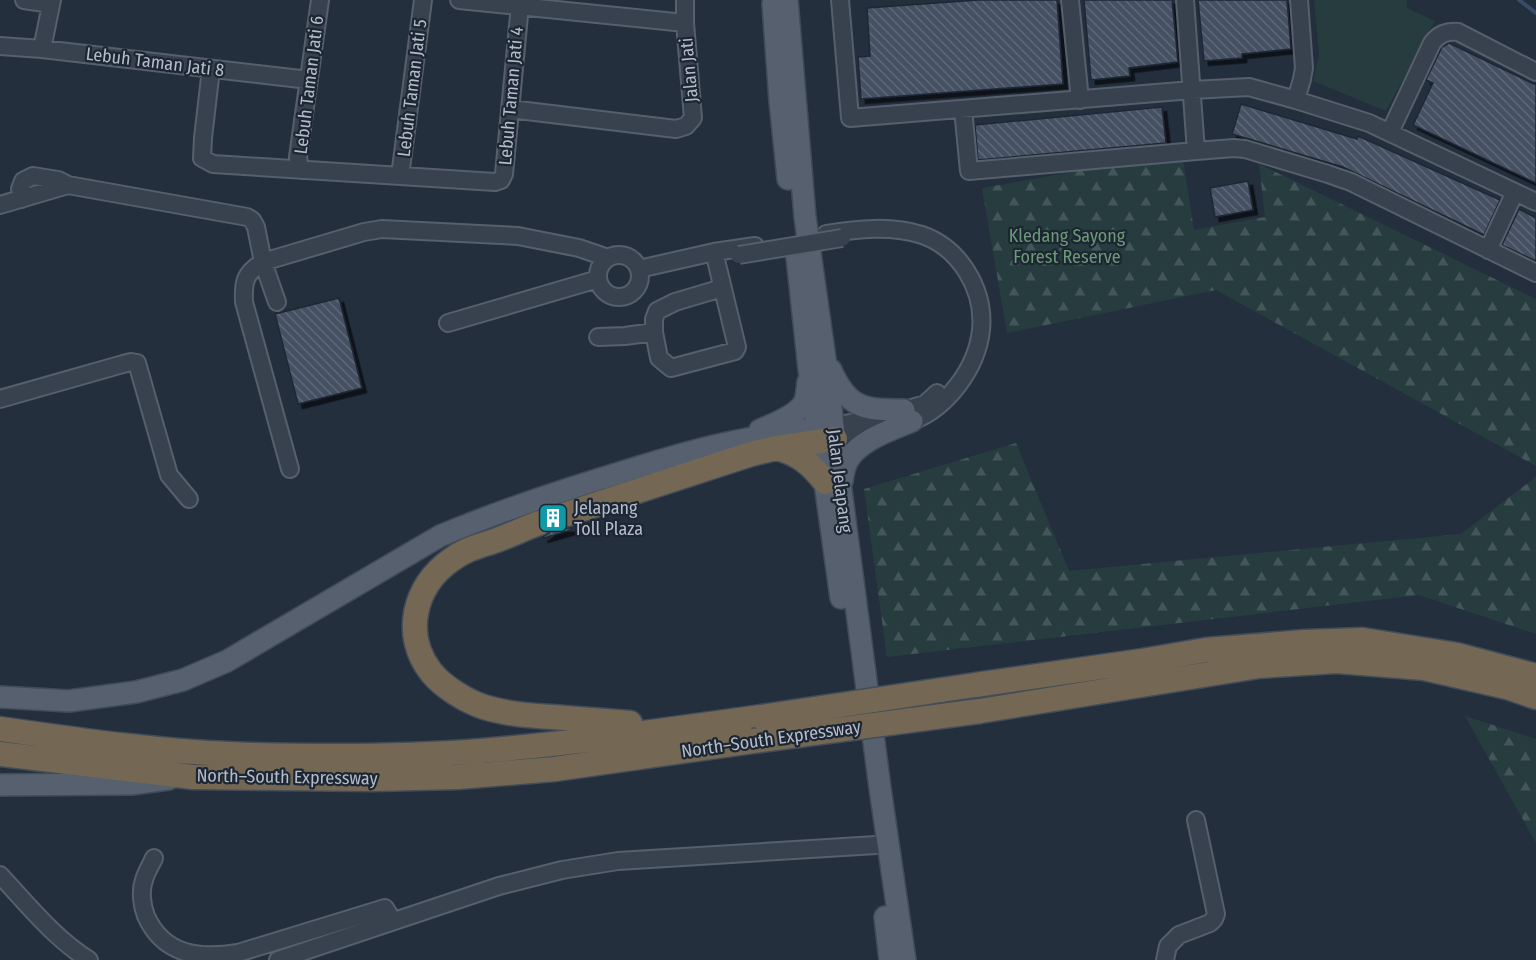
<svg xmlns="http://www.w3.org/2000/svg" width="1536" height="960" viewBox="0 0 1536 960" font-family="'Fira Sans Condensed',sans-serif">
<style>
.forest{fill:url(#forest-firs)}
.park{fill:#263c3f}
.lines{fill:none;stroke-linecap:round;stroke-linejoin:round}
.stream{stroke:#394c67;stroke-width:4}
.building{fill:url(#building-back-hatch);stroke:#1f2835;stroke-width:1.5;filter:url(#shadow)}
.minor-casing{stroke:#565f6c;stroke-width:20}
.major-casing{stroke:#414a57;stroke-width:24}
.highway-casing{stroke:#434c59;stroke-width:27}
.minor{stroke:#38414e;stroke-width:16}
.major{stroke:#56606e;stroke-width:21}
.highway{stroke:#746855;stroke-width:24}
.minor-bridge-casing{stroke:#565f6c;stroke-width:20;stroke-linecap:butt}
.highway-bridge-casing{stroke:#434c59;stroke-width:27;stroke-linecap:butt}
.minor-bridge{stroke:#38414e;stroke-width:16}
.highway-bridge{stroke:#746855;stroke-width:24}
.labels{text-anchor:middle;stroke-width:4.5;stroke-linejoin:round;paint-order:stroke}
.street-label{font-size:18px;fill:#b4bcc9;stroke:#1d2633}
.park-label{font-size:18px;fill:#6b9a76;stroke:#1d2633}
.poi-label{font-size:18px;fill:#b4bcc9;stroke:#1d2633;text-anchor:start}
</style>
<defs>
<pattern id="forest-firs" width="22" height="20" patternUnits="userSpaceOnUse" patternTransform="scale(1.5)"><rect width="22" height="20" fill="#263c3f"/><path d="M5 1l3.5 6h-7zM16 11l3.5 6h-7z" fill="#435659"/></pattern>
<pattern id="building-back-hatch" width="6" height="6" patternUnits="userSpaceOnUse" patternTransform="scale(1.5)"><rect width="6" height="6" fill="#455162"/><path d="M-1 5l2 2M0 0l6 6M5-1l2 2" fill="none" stroke="#5d6877"/></pattern>
<filter id="shadow"><feDropShadow dx="4.5" dy="4.5" stdDeviation="0" flood-color="#0009"/></filter>
</defs>
<rect width="100%" height="100%" fill="#242f3e"/>
<path class="forest" d="M1182 153 1194 230 1265 217 1259 164 1536 299V466L1216 290 1007 333 982 188Z
M1016 443 1069 571 1461 534 1536 477V634L1419 595 887 657 864 489Z
M1465 716 1536 739V843Z"/>
<path class="park" d="M1314 0H1407V8L1435 21 1386 111 1313 81 1319 54Z"/>
<g class="lines">
<path class="stream" d="M1519 0 1536 13"/>
</g>
<path class="building" d="M978 0H1057L1063 84 861 99 858 57 870 56 867 8Z
M1084 0H1172L1178 62 1129 68 1130 76 1091 80Z
M1198 0H1287L1291 49 1242 54V58L1204 61Z
M1449 43 1536 85V183L1413 125 1433 83 1426 80 1442 47Z
M1241 104 1357 139 1358 136 1500 200 1484 235 1343 167 1232 134Z
M1162 107 1166 143 978 160 975 125Z
M1248 181 1253 210 1215 217 1210 188Z
M1519 209 1536 218V261L1502 245Z
M339 298 362 388 298 404 275 314Z
M555 507 553 512V518L557 524 564 528H571V530L544 538 543 537 550 532 553 525 552 518 548 512 545 510Z"/>
<g class="lines">
<g class="minor-casing">
<path id="minor" d="M24 0 51 4
M459 0 685 23
M840 0 850 118 1192 90 1249 87 1296 100 1369 123 1536 202
M1070 0 1080 100
M1185 0 1196 151
M0 46 42 49 309 80
M42 49 52 0
M211 69 203 138 202 158 213 164 495 182 501 180 504 174 520 5
M1296 100 1302 79 1304 68 1299 0
M510 109 676 129 686 126 693 118 685 23V0
M963 109 969 171 1196 151 1234 148 1245 149 1328 174 1351 182 1536 273
M1390 132 1432 43C1439 34 1446 31 1458 32L1536 72
M302 170 299 164 298 157 320 0
M400 176 423 0
M22 199 20 189 23 181 33 176 58 180 68 185
M0 205 68 185 247 217 252 220 256 227 263 262 277 302
M826 234C857 229 891 225 922 235 960 248 985 290 981 330 977 368 947 408 912 421L835 439
M1488 250 1515 192
M598 276a21 21 0 1 1 42 0a21 21 0 1 1-42 0Z
M716 260 737 347 735 351 671 368 659 358 654 332V319L657 311 675 302 722 288
M639 269 714 252 755 246
M448 323 598 279
M598 337 625 336 654 332
M0 399 123 364 131 362 137 363 169 475 189 499
M834 426 881 417 925 404 937 393
M290 469 244 302C243 281 245 273 263 262L364 232 382 229 518 236 579 248 608 258
M154 858C151 865 146 872 144 880 140 891 142 906 146 916 164 956 200 959 238 953L385 908 393 921
M0 875C28 905 54 938 89 960
M278 960 499 886 562 870 618 861 876 845
M1165 960 1168 946 1179 935 1210 923 1214 919 1216 914 1196 820"/>
</g>
<g class="major-casing">
<path id="major" d="M787 0 805 217 825 359 841 490 880 788 905 960
M773 4 780 101 788 179
M796 248 809 369 841 598
M831 370C848 409 865 410 904 410
M760 430C774 424 799 415 805 401 807 395 807 388 808 382
M842 481C843 475 844 468 847 462 857 441 891 430 912 421
M0 697 69 701 136 692 183 680 227 661 440 536C497 512 554 493 613 475 652 463 691 450 732 442 764 435 798 431 831 426
M0 785 131 784 169 779
M885 917 890 960"/>
</g>
<g class="highway-casing">
<path id="highway" d="M777 448C798 453 812 465 825 482
M567 514 751 454 776 448 835 439
M539 523C525 528 511 535 497 540 480 546 465 549 451 560 414 586 402 635 431 672 443 687 466 701 484 707 506 714 529 716 552 717 578 719 604 721 630 723
M975 685 1142 661 1206 650 1305 642 1363 640 1457 655 1536 676
M980 711 1259 666 1337 661 1424 668 1507 687 1536 697
M0 729C84 741 168 753 253 755 329 757 406 757 481 751 575 743 668 730 761 717
M0 754 193 777 374 779 458 777 555 769 753 741"/>
</g>
<use href="#minor" class="minor"/>
<use href="#major" class="major"/>
<use href="#highway" class="highway"/>
<g class="minor-bridge-casing">
<path id="minor-bridge" d="M739 255 842 238"/>
</g>
<g class="highway-bridge-casing">
<path id="highway-bridge" d="M761 717 975 685
M753 741 980 711"/>
</g>
<use href="#minor-bridge" class="minor-bridge"/>
<use href="#highway-bridge" class="highway-bridge"/>
</g>
<defs>
<g id="building-square" transform="scale(1.5)"><rect x="-9" y="-9" width="18" height="18" rx="4" fill="#0f9aa8" stroke="#1d2633"/><path d="M-4-6H4V6H1V3H-1V6H-4ZM-2.5-4.3h1.7v1.8h-1.7ZM.8-4.3h1.7v1.8H.8ZM-2.5-1h1.7V.8h-1.7ZM.8-1h1.7V.8H.8Z" fill="#fff"/></g>
</defs>
<g fill-rule="evenodd">
<use href="#building-square" x="553" y="518"/>
</g>
<g class="labels">
<g class="street-label">
<text transform="translate(155 62) rotate(7)" y="6">Lebuh Taman Jati 8</text>
<text transform="translate(689 70) rotate(-95)" y="6">Jalan Jati</text>
<text transform="translate(309 85) rotate(-83)" y="6">Lebuh Taman Jati 6</text>
<text transform="translate(412 88) rotate(-83)" y="6">Lebuh Taman Jati 5</text>
<text transform="translate(511 96) rotate(-85)" y="6">Lebuh Taman Jati 4</text>
<text transform="translate(840 481) rotate(83)" y="6">Jalan Jelapang</text>
<text transform="translate(771 739) rotate(-8)" y="6">North–South Expressway</text>
<text transform="translate(287 777) rotate(1)" y="6">North–South Expressway</text>
</g>
<g class="park-label">
<text x="1067" y="242">Kledang Sayong<tspan x="1067" dy="21">Forest Reserve</tspan></text>
</g>
<g class="poi-label">
<text x="574" y="514">Jelapang<tspan x="574" dy="21">Toll Plaza</tspan></text>
</g>
</g>
</svg>
